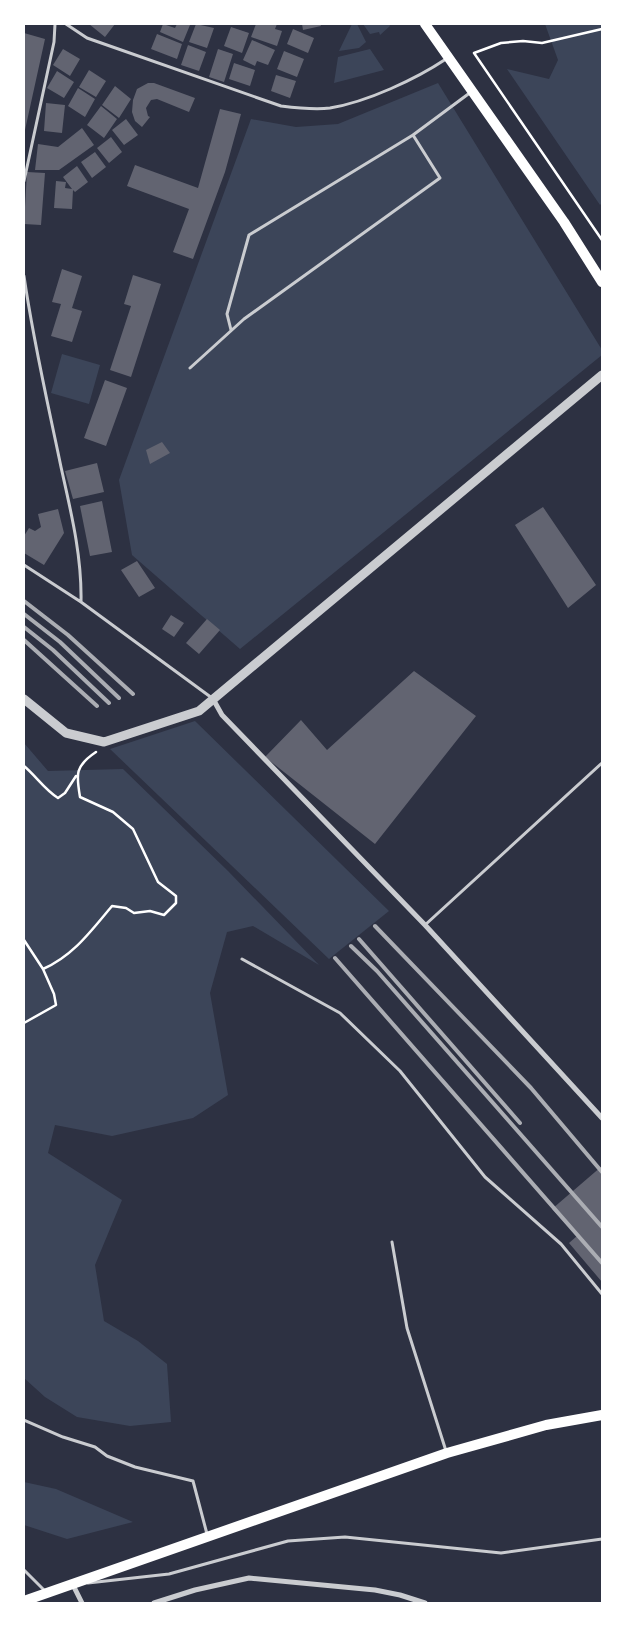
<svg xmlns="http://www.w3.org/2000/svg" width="626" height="1627" viewBox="0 0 626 1627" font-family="'Noto Sans',sans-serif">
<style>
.green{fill:#3c4559}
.building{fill:#626471}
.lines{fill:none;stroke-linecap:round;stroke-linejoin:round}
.path{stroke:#fff;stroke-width:2.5}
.service{stroke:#caccd0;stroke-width:3}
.minor{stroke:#caccd0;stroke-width:5}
.tertiary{stroke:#caccd0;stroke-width:9}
.secondary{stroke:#fff;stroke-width:10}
.rail{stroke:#abadb3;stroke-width:4}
</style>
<rect width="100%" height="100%" fill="#2d3142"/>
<path class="green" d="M352 24H357L366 42 359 48 339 51Z
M363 24H389L390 26 380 35 379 32 370 34Z
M545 24H602V203L600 205 507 69 549 79 558 60Z
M370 49 384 70 334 83 338 57Z
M438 83 602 350V355L240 649 132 555 119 480 251 119 296 127 338 124Z
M62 354 100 365 89 404 51 393Z
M195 721 389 911 329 959 110 749Z
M24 743 48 771 123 769 228 871 319 965 253 926 227 932 210 993 228 1095 193 1118 112 1136 55 1125 48 1153 122 1200 95 1265 104 1321 138 1341 167 1364 171 1422 130 1426 77 1417 45 1397 24 1378Z
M24 1482 56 1489 133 1522 67 1539 24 1525Z"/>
<path class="building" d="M89 24H115L105 37Z
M163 24 175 28 177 24 190 25 183 42 160 32Z
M196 24 214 28 207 48 189 42Z
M256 24H277L275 29 282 31 277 46 251 37Z
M302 24H320L321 26 303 30Z
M231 27 249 33 242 53 224 46Z
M293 29 314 38 308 53 287 44Z
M24 33 45 39 25 130H24Z
M157 34 182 44 177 59 151 49Z
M252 40 275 50 268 65 257 61 255 66 243 60Z
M188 45 206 52 199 71 181 65Z
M63 49 80 59 70 76 53 65Z
M218 49 233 54 224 82 209 77Z
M284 51 304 59 297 77 277 69Z
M234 63 255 70 250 86 229 79Z
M89 70 106 81 96 97 79 87Z
M57 71 74 82 64 98 47 88Z
M276 75 296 81 290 98 271 91Z
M148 83H154L195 98 189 112 157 99 151 100 146 108 148 116 150 117 142 127 135 121 132 112 133 100 137 89Z
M115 86 131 99 119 118 102 105Z
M78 88 95 99 85 117 68 106Z
M46 103 65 105 62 133 44 131Z
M101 106 117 119 104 138 87 125Z
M220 109 241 114 225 172 193 259 173 252 189 209 127 186 135 165 198 188Z
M126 119 138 135 124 145 112 130Z
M82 128 94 145 59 170H35L38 144 58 147Z
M111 137 122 152 109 163 97 148Z
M95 152 106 167 92 178 81 162Z
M77 166 88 182 75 192 73 190 72 209 54 208 56 181 66 182 65 188 72 189 63 177Z
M27 172 45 173 41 225 24 224Z
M62 269 82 276 72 308 82 311 72 342 51 336 61 304 52 302Z
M133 275 161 284 131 377 110 370 131 306 124 304Z
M105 380 127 388 106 446 84 438Z
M162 442 170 453 150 464 146 450Z
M97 463 104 492 73 499 65 471Z
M102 501 112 552 90 556 80 506Z
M543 507 596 585 568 608 515 525Z
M58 509 64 533 44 565 24 553V536L29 528 35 531 41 527 38 514Z
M137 561 155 588 139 597 121 570Z
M171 615 184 623 174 637 162 629Z
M207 619 220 630 199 654 186 643Z
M414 671 476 716 375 844 265 757 301 720 327 750Z
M602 1166V1282L569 1243 577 1236 552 1209Z"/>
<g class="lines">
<path class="path" d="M602 29 542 43 523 41 501 43 474 53 602 240
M24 766C36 776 44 789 58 798L65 793 76 776
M24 940 43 969
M24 1023 56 1005 54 994 43 969C73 956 91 931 112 906L126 908 134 913 150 911 164 915 176 903V896L158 882 133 829 113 812 80 797C76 774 75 766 96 752"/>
<path class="service" d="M66 24 87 38 281 106C297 108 314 110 330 108 367 102 416 79 446 59
M24 181 54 42 55 24
M24 276C33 340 48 404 61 467 71 512 82 556 81 602
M231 330 227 314 249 235 413 135
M190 368 244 319 440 178 413 135 471 92
M24 565 81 602 212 698
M425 925 602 763
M242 959 340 1013 400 1071 485 1177 561 1244 602 1294
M392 1242 407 1328 446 1451
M24 1420 63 1437 95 1447 107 1456 135 1467 193 1481 207 1534
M24 1570 45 1591
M88 1583 169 1574 288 1541 345 1537 501 1553 602 1539"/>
<path class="minor" d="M213 699 222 715 425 925 602 1118
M73 1585 82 1603
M154 1603 195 1590 249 1578 375 1590 400 1595 425 1603"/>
<path class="tertiary" d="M24 699 66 733 104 742 199 711 602 375"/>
<path class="secondary" d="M425 24 564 222 602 282
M24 1601 447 1453 546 1425 602 1415"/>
<path class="rail" d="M24 601 68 635 133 694
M24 614 60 642 119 698
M24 627 53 650 109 703
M24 640 97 706
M375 926 531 1088 602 1172
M359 939 520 1123
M351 946 377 971 602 1227
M335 958 602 1263"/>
</g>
<rect width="626" height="1627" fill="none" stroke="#ffffff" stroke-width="50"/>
</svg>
